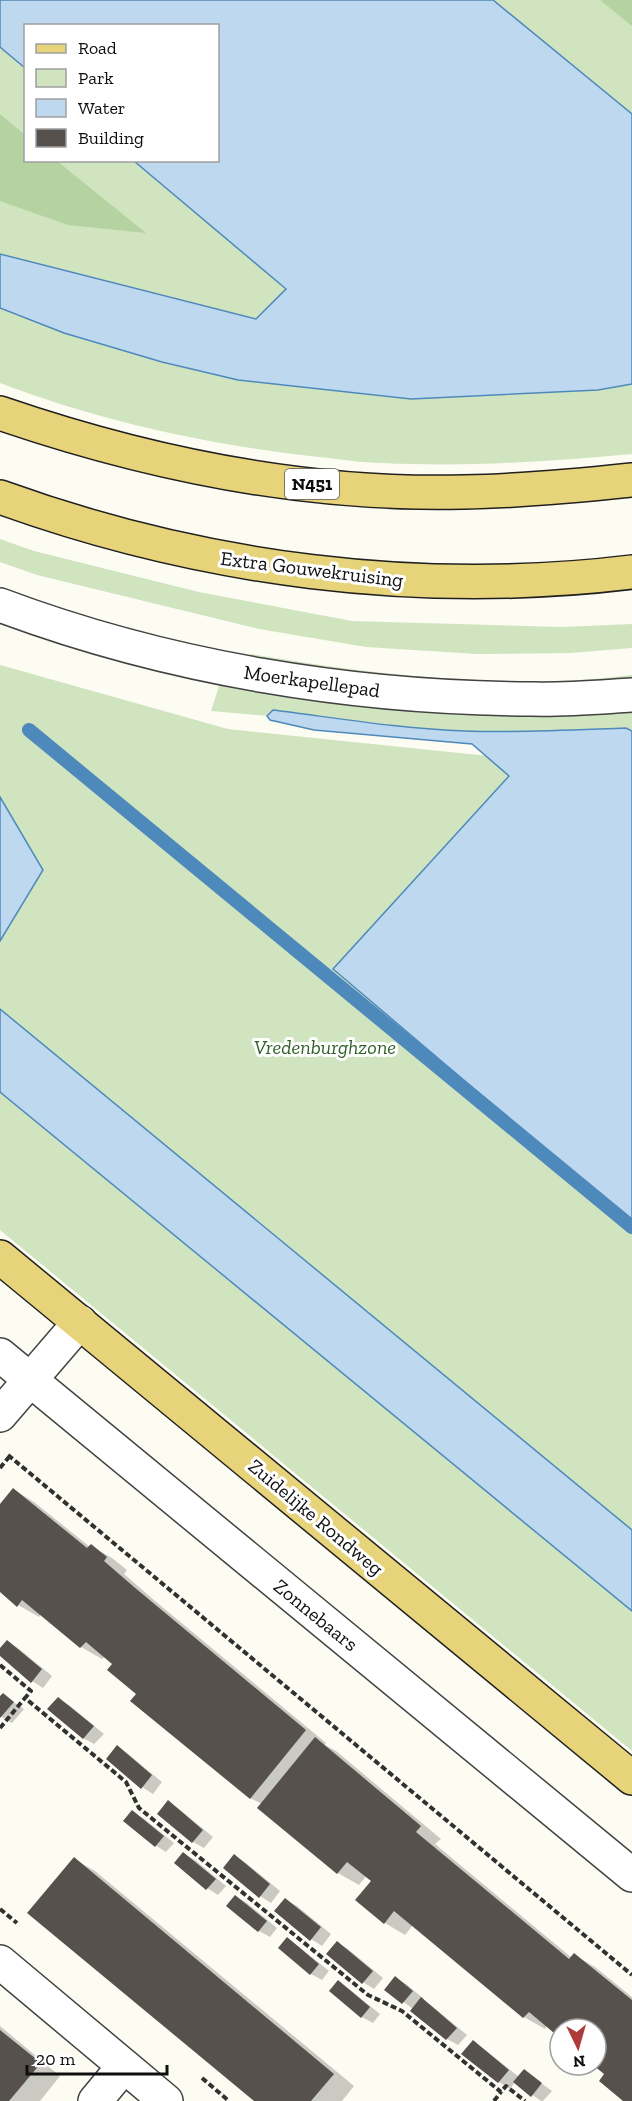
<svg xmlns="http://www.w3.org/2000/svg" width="632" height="2101" viewBox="0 0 632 2101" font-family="'Zilla Slab',serif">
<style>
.green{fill:#d0e4c0;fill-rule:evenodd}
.forest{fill:#b4d3a1}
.water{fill:#bed9ef;stroke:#4e89bc;stroke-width:1.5}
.shadow{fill:#0003}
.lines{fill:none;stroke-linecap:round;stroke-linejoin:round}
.stream{stroke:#4e89bc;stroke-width:14}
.building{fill:#56514d}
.minor-casing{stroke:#424242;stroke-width:36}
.major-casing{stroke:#202020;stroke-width:36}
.path{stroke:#313131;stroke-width:4;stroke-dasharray:6 3;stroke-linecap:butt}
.minor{stroke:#fff;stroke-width:33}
.major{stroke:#e7d379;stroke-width:33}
.labels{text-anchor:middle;stroke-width:6;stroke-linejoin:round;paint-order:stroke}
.shield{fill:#fff;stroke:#575757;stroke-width:1.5}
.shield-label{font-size:18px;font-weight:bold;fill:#0f0f0f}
.street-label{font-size:20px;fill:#0f0f0f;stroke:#fff}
.park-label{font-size:20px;font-style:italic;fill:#2f5f27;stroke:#fff}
</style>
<rect width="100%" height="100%" fill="#fdfcf3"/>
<path class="green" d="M0 0H632V454C548 462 466 467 382 463 361 463 340 459 319 457 211 445 102 422 0 383ZM26 26H218V160H26Z
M0 539 34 551 199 592 352 621 562 627 632 624V648L571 653 477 654 366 647 259 629 37 575 0 562Z
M251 654C376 675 506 691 632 675V684L474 687 251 660Z
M0 665 228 729 632 771V1751L0 1230Z
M220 683 632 708V731L625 728C572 730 518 733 465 731 401 729 337 718 273 710L267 716 211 711Z"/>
<path class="forest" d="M600 0H632V26Z
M0 114 25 135 26 160 57 161 146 233 68 225 0 201Z"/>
<path class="water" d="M0 0H493L632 114V384L598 390 411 399 238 380 162 362 64 333 0 308V254L256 319 286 289 134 161 218 160V26H26L25 68 0 47Z
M273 710C337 718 401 729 465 731 518 733 572 730 626 728L632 731V1223L333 969 509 776 472 744 314 730 270 720 267 716Z
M0 797 43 870 0 941Z
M0 1009 632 1530V1611L0 1092Z"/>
<path class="shadow" d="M14 1490 34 1502 90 1547 91 1546 112 1558 127 1570 124 1574 155 1601 326 1743 325 1745 336 1751 441 1839 435 1844 572 1958 574 1955 595 1967 632 1997V2101H626L606 2074 595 2065 596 2029H560V2036L547 2026 545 2029 524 2017 413 1925 405 1935 385 1923 373 1880 367 1875 359 1885 338 1873 259 1808 262 1804 250 1798 138 1694 114 1664 105 1656 102 1659 81 1647 41 1614 39 1617 18 1605 0 1590V1506Z
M7 1641 18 1648 52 1676 43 1688 32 1681 0 1654V1651Z
M3 1695 24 1709 12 1723 0 1716V1698Z
M58 1699 69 1705 104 1734 94 1744 83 1738Z
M117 1747 128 1754 162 1782 153 1794 142 1787Z
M168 1802 179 1809 213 1837 204 1848 193 1842 159 1813Z
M132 1812 143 1818 174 1843 166 1852 155 1845Z
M184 1854 195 1860 226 1886 218 1895 207 1888Z
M235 1856 246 1863 280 1891 271 1903 260 1896Z
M74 1859 95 1871 354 2086 342 2101H257Z
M236 1897 247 1903 277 1928 270 1937 259 1931 228 1906Z
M286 1900 297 1906 331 1934 322 1946 311 1939Z
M287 1939 298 1946 329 1971 322 1980 311 1974Z
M337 1943 348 1949 383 1978 374 1989 363 1982Z
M395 1978 406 1984 423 1998 422 2000 432 2006 467 2035 458 2045 447 2039 413 2009 386 1989Z
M338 1982 349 1989 380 2014 373 2023 362 2017 331 1991Z
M0 2026 60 2076 40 2101H0Z
M473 2042 484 2049 519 2077 524 2071 552 2091 543 2101H541L515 2082 510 2089 499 2082Z"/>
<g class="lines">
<path class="stream" d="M29 730 632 1227"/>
</g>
<path class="building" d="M13 1488 87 1548 91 1544 107 1557 104 1561 134 1587 306 1730 250 1799 130 1701 136 1694 107 1670 112 1664 86 1642 80 1648 22 1600 17 1607 0 1592V1504Z
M7 1640 42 1669 31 1683 0 1656V1648Z
M3 1693 14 1702 0 1718V1696Z
M58 1697 94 1726 83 1739 47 1709Z
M315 1737 421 1826 416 1832 569 1959 574 1953 632 2000V2101H623L599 2081 604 2074 593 2065H596V2029H560V2038L529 2012 523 2018 394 1911 384 1924 355 1900 371 1881 347 1862 337 1874 257 1808Z
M117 1745 152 1775 141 1789 106 1759Z
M168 1800 203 1830 192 1843 157 1814Z
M132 1810 164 1836 155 1847 123 1821Z
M183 1852 216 1879 206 1890 174 1863Z
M234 1854 270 1884 259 1898 223 1868Z
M74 1857 334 2074 311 2101H254L27 1913Z
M235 1895 267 1921 258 1932 226 1906Z
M285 1898 321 1927 310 1941 274 1911Z
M287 1937 319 1964 310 1975 278 1948Z
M337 1941 373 1971 362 1984 326 1954Z
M395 1976 413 1991 402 2004 384 1990Z
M338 1980 370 2007 361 2018 329 1991Z
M421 1997 457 2028 446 2040 410 2011Z
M0 2030 41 2063 9 2101H0Z
M473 2040 509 2070 498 2083 461 2054Z
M524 2069 542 2083 531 2097 513 2082Z"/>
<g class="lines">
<g class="minor-casing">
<path id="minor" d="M0 605C168 668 352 698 532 699 565 700 599 697 632 695
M0 1355 632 1875
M0 1415 80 1322
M0 1962 166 2101
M95 2101 124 2066"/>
</g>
<g class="major-casing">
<path id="major" d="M0 413C149 464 306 496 464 492 520 491 576 486 632 480
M0 497C202 570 419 598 632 572
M0 1257 632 1778"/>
</g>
<path class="path" d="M8 1455 632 1975
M0 1468 9 1457
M0 1665 31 1691 25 1698 126 1782 139 1808 368 1995 402 2011 501 2092 506 2086 525 2101
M0 1728 25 1698
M0 1909 17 1923
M202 2078 229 2101
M494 2101 501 2092"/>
<use href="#minor" class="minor"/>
<use href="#major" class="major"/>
</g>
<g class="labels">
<rect class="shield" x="285" y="469" width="54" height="30" rx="4.5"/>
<g class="shield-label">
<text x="312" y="490">N451</text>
</g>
<g class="street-label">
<text transform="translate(312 569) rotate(7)" y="7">Extra Gouwekruising</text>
<text transform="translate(312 681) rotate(8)" y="7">Moerkapellepad</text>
<text transform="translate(316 1517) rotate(40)" y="7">Zuidelijke Rondweg</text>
<text transform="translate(316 1615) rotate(39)" y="7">Zonnebaars</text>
</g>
<g class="park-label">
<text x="325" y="1054">Vredenburghzone</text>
</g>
</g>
<rect x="24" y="24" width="195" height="138" fill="#ffffff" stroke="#9f9f9f" stroke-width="1.5"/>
<rect x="36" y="44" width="30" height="9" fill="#e7d379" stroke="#9f9f9f" stroke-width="1.5"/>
<text x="78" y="54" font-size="18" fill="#0f0f0f">Road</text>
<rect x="36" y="69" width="30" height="18" fill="#d0e4c0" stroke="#9f9f9f" stroke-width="1.5"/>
<text x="78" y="84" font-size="18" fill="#0f0f0f">Park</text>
<rect x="36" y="99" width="30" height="18" fill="#bed9ef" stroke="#9f9f9f" stroke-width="1.5"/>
<text x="78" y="114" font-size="18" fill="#0f0f0f">Water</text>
<rect x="36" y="129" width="30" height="18" fill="#56514d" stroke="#9f9f9f" stroke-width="1.5"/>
<text x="78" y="144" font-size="18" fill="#0f0f0f">Building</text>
<g transform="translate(578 2047) rotate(175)"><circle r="28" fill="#ffffff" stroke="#9f9f9f" stroke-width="1.5"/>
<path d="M0-4.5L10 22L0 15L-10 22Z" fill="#ad3b39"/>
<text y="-9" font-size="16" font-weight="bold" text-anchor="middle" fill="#0f0f0f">N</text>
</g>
<path d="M27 2065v9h140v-9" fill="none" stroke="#0f0f0f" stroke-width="3"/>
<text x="36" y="2065" font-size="18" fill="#0f0f0f" stroke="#ffffff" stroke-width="4.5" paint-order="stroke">20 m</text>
</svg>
